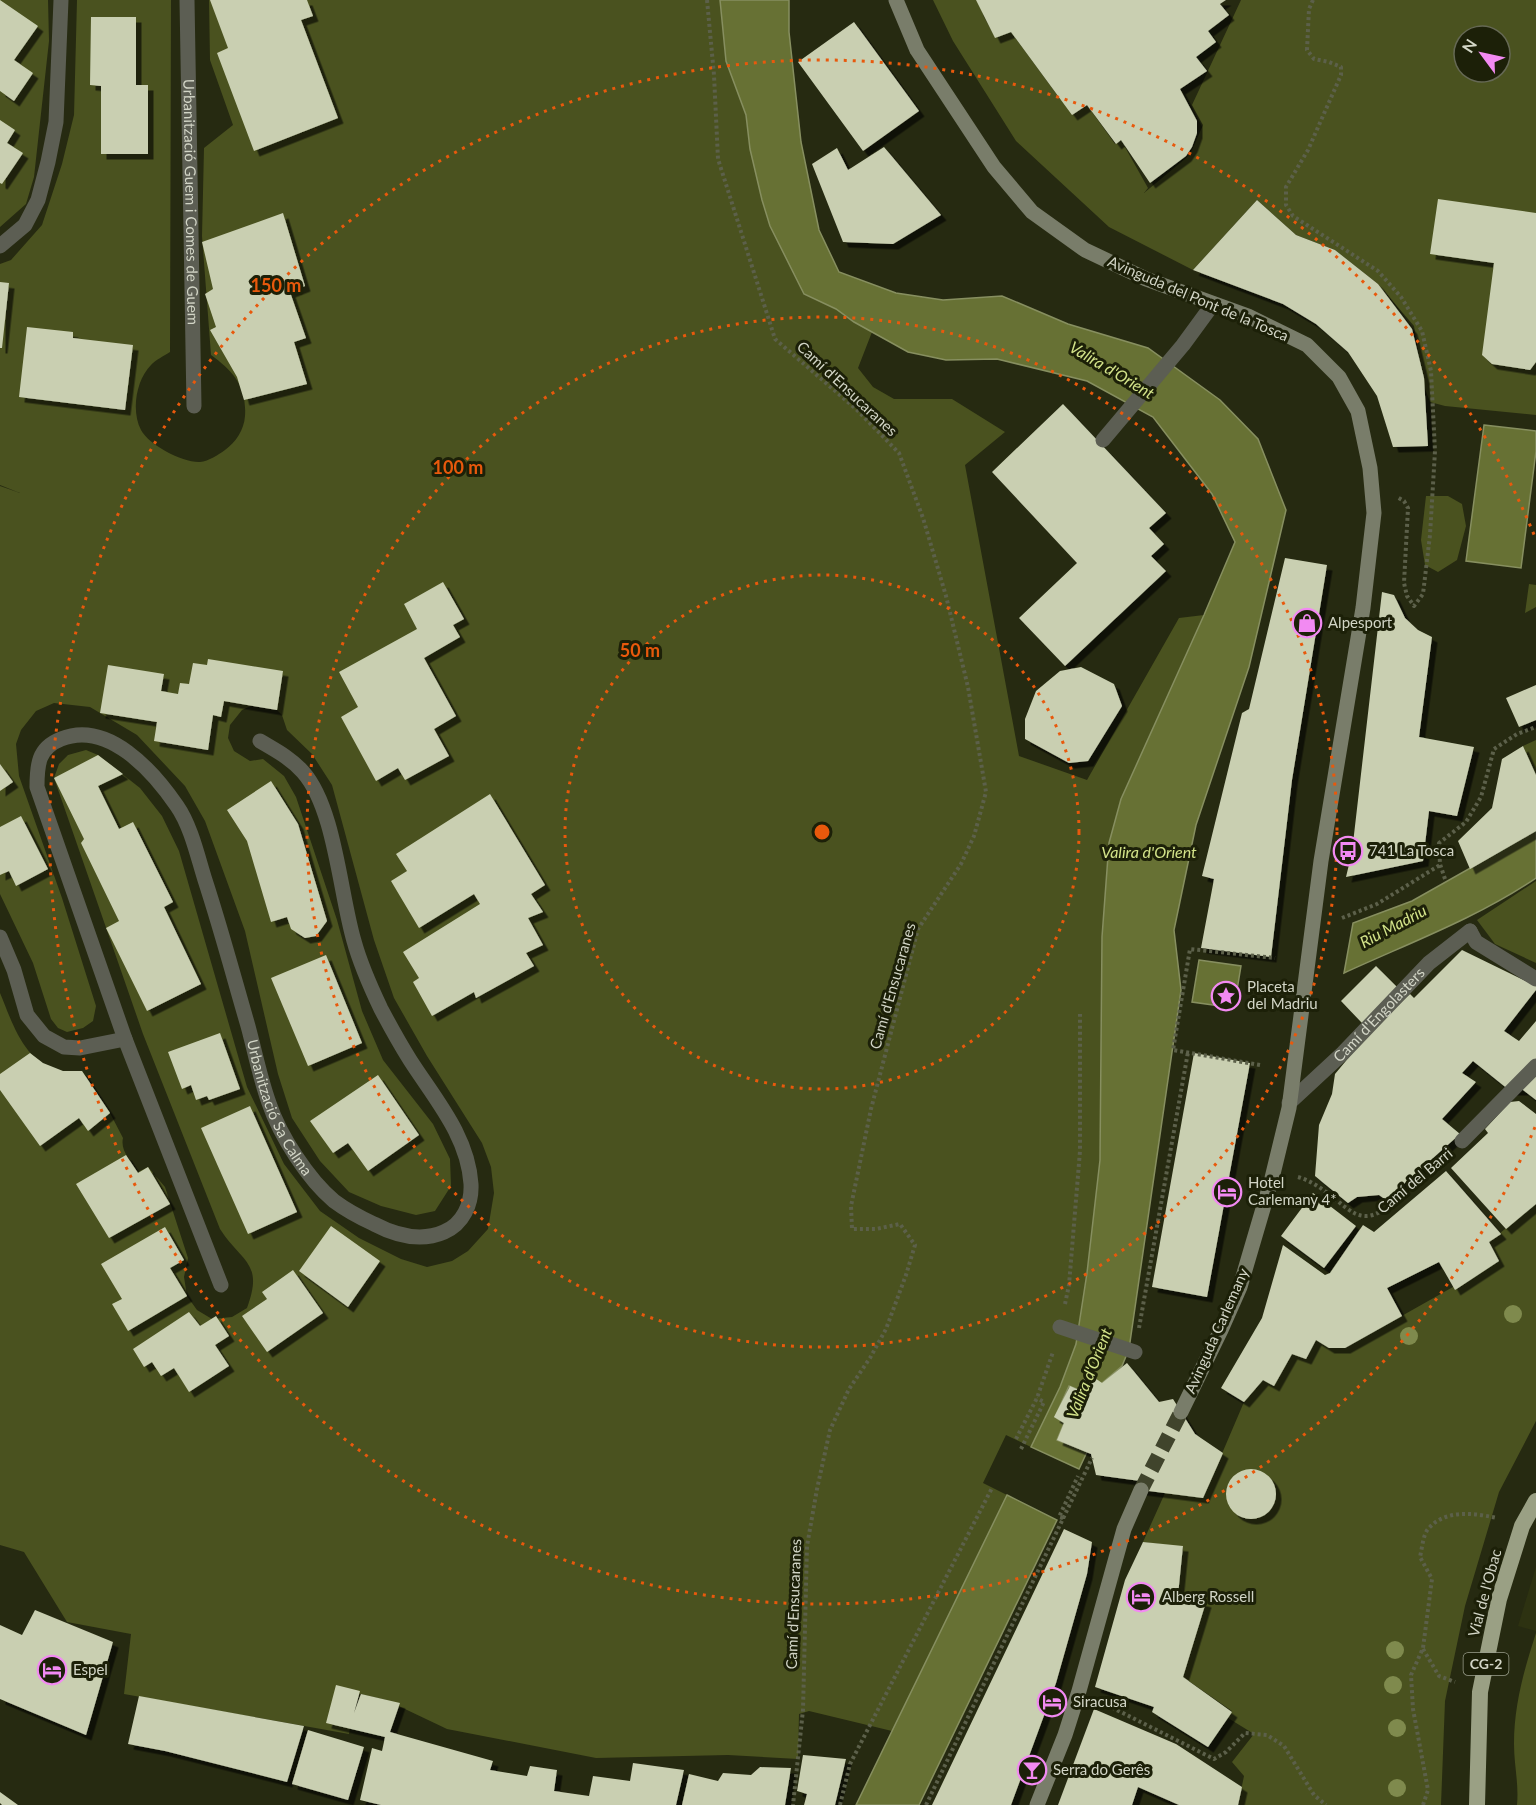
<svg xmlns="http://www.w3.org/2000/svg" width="1536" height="1805" viewBox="0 0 1536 1805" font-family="Lato,sans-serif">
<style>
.built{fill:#2d3211}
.green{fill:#4a521f;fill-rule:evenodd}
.water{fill:#677134;stroke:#878f60;stroke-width:1.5}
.building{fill:#c9cfb1;filter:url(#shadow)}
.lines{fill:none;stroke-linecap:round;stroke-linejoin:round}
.secondary-tunnel{stroke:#40442c;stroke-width:15;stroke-dasharray:15 8;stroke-linecap:butt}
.path{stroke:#5c604a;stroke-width:4;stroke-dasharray:3 3;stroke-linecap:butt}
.service{stroke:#5c5e53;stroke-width:15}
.pedestrian{stroke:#5c5e53;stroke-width:15}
.minor{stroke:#5c5e53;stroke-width:15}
.secondary{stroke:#797d6a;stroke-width:15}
.trunk{stroke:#9aa084;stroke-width:16}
.tree{fill:#7f8a4d}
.ring{fill:none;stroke:#e8590c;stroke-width:3;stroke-dasharray:3 6}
.labels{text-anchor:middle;stroke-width:6;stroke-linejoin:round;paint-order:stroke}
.shield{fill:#1c2008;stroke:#9b9f8d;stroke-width:1.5}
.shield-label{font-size:14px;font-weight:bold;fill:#d2d5c6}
.street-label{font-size:15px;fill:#d2d5c6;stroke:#1c2008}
.poi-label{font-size:15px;fill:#d2d5c6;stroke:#1c2008;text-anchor:start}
.water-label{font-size:16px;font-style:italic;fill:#d3e389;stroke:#1c2008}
.centre{fill:#e8590c;stroke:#1c2008;stroke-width:3}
.ring-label{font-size:18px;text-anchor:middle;font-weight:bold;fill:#e8590c;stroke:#1c2008;stroke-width:6;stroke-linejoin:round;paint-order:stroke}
</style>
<defs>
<filter id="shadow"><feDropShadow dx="5.5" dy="5.5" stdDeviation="0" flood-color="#0009"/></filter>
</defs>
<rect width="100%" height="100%" fill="#262a11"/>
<path class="built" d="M1536 1567V1631L1518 1626Z"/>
<path class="green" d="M0 0H48L49 41 34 177 26 204 0 227Z
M77 0H171L170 352C164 356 155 360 151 365 136 380 131 411 141 430 149 445 183 463 200 462 209 461 218 455 225 450 236 442 244 430 245 416 247 386 233 371 211 355L202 236 204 148 233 125 210 60 209 0H720L726 61 746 115 750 149 770 226 804 294 836 309 872 332 858 368 873 387 894 399H952L1005 432 965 465 1019 756 1087 780 1179 618 1204 615 1121 799 1109 843 1102 937 1100 1160 1087 1273 1076 1344 1060 1387 1031 1447 1006 1435 983 1483 1007 1495 892 1731 809 1711 799 1714 798 1759 728 1755 596 1758 447 1729 386 1700 356 1693 349 1734 124 1694 131 1634 67 1622 24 1552 0 1545V993C13 1024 24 1064 62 1071 68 1072 76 1071 82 1071L110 1113 123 1138C120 1150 131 1162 138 1172L148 1167 165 1187 188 1258 184 1277 187 1296 197 1310 212 1319 232 1317 247 1308C264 1262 242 1263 220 1229L143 1034 54 778 59 764 68 755 86 750 98 755 140 788 162 816 179 851 247 1087 284 1164 320 1211 359 1238 401 1259 427 1267 452 1261 468 1251 488 1229 494 1193 491 1167 482 1143 427 1056 394 998 374 940 332 785 312 754 287 730 282 715 277 710 253 705 242 710 230 725 228 738 234 751 250 761 263 759 284 776 296 797 337 920 362 1011 383 1060 433 1124 450 1159 451 1186 435 1211 416 1215 381 1206 349 1192 320 1161 292 1118 278 1074 245 931 205 821 185 786 137 735 90 707 54 703 36 711 21 730 16 744 19 776 62 898 96 1006 93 1021 83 1028 67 1032 58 1028 51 1019 33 963 0 894V486L20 493 0 485V264L11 260 42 225 62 164 74 115Z
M933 0H978L984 17 995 37 1011 32 1055 92 1074 113 1087 105 1115 144 1121 140 1148 188 1144 193 1186 158 1192 150 1203 125 1192 105 1241 0H1536V415L1445 406 1430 402 1424 386 1414 326 1378 284 1335 250 1296 235 1257 200 1193 270 1109 227 1016 141 953 41ZM1464 36H1500V72H1464Z
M1426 496H1448L1462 504 1466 526 1457 560 1438 572 1425 565 1421 540Z
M1529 584 1536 585V607L1525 613Z
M1536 740V775L1523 746Z
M1536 881V963L1495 944 1477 920Z
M1536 1204V1421L1499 1492 1465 1606 1445 1701 1441 1805H1238L1244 1776 1232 1762 1254 1734 1228 1718 1232 1711 1183 1677 1206 1602 1178 1595 1183 1547 1143 1542 1165 1493 1203 1498 1244 1402 1263 1380 1274 1386 1292 1354 1306 1359 1316 1340 1329 1348H1345L1499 1261 1489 1242Z
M1536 1633V1805H1517C1519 1784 1514 1765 1514 1744 1514 1705 1524 1670 1536 1633Z"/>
<path class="water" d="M720 0H789V32L801 142 819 230 839 272 896 293 943 300 1002 296 1068 324 1148 348 1220 400 1258 439 1286 510 1249 667 1196 825 1174 930 1181 990 1129 1349 1122 1366 1102 1383 1079 1390 1069 1386 1055 1417 1064 1423 1057 1440 1087 1452 1079 1469 1031 1447 1060 1387 1076 1344 1087 1273 1100 1160 1102 937 1109 843 1121 799 1204 615 1235 542 1212 494 1153 417 1087 381 997 359 946 360 908 352 854 322 836 309 804 294 770 226 762 200 750 149 746 115 726 61Z
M1484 425 1536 431V451L1521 568 1466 561Z
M1536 831V878C1477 918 1409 943 1344 973L1353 923 1412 901Z
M1199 960 1241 966 1234 1008 1192 1002Z
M1007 1495 1057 1520 919 1805H856Z"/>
<path class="building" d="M0 0 38 26 14 60 33 73 14 101 0 91Z
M210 0H307L313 16 301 20 338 118 254 151 217 53 228 48Z
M976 0H1226L1220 4 1229 15 1208 31 1216 42 1196 57 1207 71 1180 89 1197 121V133L1192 147 1186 156 1150 183 1121 140 1116 144 1087 105 1072 115 1011 32 995 38Z
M91 17H136V85H148V154H101V86L90 85Z
M854 22 919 111 863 151 798 62Z
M0 120 15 130 7 143 23 153 2 184 0 183Z
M884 147 941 215 893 244 843 242 812 164 837 148 848 170Z
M1438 199 1536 213V362L1530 370 1492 364 1482 355 1494 263 1430 254Z
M1257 200 1296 235 1335 250 1378 284 1412 329 1424 378 1428 446 1393 447 1377 396 1348 352 1316 324 1283 304 1193 270Z
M283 213 305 286 290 292 306 338 294 342 307 384 244 400 237 377 210 330 216 327 205 294 213 289 202 242Z
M0 282 9 283 2 348H0Z
M27 327 73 332V338L133 345 125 410 19 397Z
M1063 404 1166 513 1149 528 1164 544 1151 556 1166 571 1065 666 1019 618 1077 563 992 472Z
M1285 558 1327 565 1292 780 1271 957 1201 948 1214 879 1202 876 1242 713 1249 709Z
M443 582 464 619 453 625 460 637 424 658 456 716 434 729 449 756 405 780 398 768 376 781 341 717 358 707 339 672 417 629 404 604Z
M1382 592 1394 595 1405 618 1418 630 1432 637 1419 737 1474 747 1457 816 1429 811 1423 861 1346 877 1352 852Z
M208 659 283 671 277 710 224 701 221 717 213 715 208 750 154 741 157 722 100 713 108 665 164 674 161 691 178 694 180 683 189 684 193 663 207 665Z
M1081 667 1114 684 1122 706 1088 761 1069 763 1025 739V719L1036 691 1060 671Z
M1536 685V720L1519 727 1506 698Z
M1523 746 1536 775V831L1470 869 1458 841 1492 808 1502 759Z
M98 755 123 774 98 786 119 829 133 822 173 902 164 907 201 984 147 1011 106 928 119 921 81 843 84 839 54 778Z
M0 764 13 782 0 791Z
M271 781 298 824 327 921 316 936 305 938 291 929 287 917 271 922 247 841 227 810Z
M490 794 545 885 531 894 543 912 528 918 543 945 526 953 534 966 476 998 474 992 432 1016 413 982 419 978 403 952 480 904 474 894 419 928 391 881 407 871 396 854Z
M21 816 48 869 16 886 9 871 0 875V827Z
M1462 950 1536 986V990L1504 1031 1519 1041 1536 1021V1100L1523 1090H1509L1473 1061 1462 1073 1476 1082 1442 1119 1460 1134 1386 1200 1379 1195 1357 1197 1348 1203 1315 1176 1319 1125 1332 1094 1335 1074 1370 1032 1410 994 1414 998Z
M326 955 362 1043 308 1066 271 978Z
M1376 966 1399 989 1363 1024 1341 1001Z
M220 1033 240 1089 209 1100 207 1096 196 1100 191 1085 182 1089 168 1052Z
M30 1053 43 1063 63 1071H82L110 1113 88 1131 79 1118 40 1146 0 1090V1074Z
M1194 1053 1250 1063 1207 1297 1152 1287Z
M378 1075 419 1135 368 1171 348 1143 333 1153 310 1121Z
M1519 1101 1536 1114V1204L1506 1229 1451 1168 1488 1133 1485 1129 1510 1102Z
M250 1106 297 1212 248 1234 201 1128Z
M126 1155 138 1173 148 1167 170 1204 109 1238 76 1184Z
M1446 1171 1501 1234 1489 1242 1499 1261 1455 1290 1439 1262 1387 1288 1402 1316 1345 1348H1329L1316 1340 1306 1359 1292 1354 1274 1386 1263 1380 1244 1402 1221 1388 1262 1318 1283 1245 1325 1275 1330 1273 1363 1225 1374 1232Z
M1313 1193 1356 1226 1324 1268 1281 1236Z
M331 1226 380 1261 348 1307 299 1271Z
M165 1227 184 1260 170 1268 187 1296 128 1331 112 1304 122 1299 101 1264Z
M293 1270 323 1313 267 1352 242 1316 267 1299 262 1292Z
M189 1312 200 1326 216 1316 229 1336 215 1345 229 1366 189 1392 174 1368 161 1376 152 1362 144 1367 133 1349Z
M1127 1363 1159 1402 1173 1399 1195 1434 1223 1453 1203 1498 1141 1490 1140 1481 1096 1475 1091 1454 1057 1440 1064 1423 1054 1417 1070 1386 1079 1390 1088 1373 1102 1383Z
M1226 1494a25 25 0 1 1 50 0a25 25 0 1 1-50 0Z
M1064 1529 1092 1542 1087 1574 1056 1683 1011 1805H932Z
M1143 1542 1183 1546 1178 1595 1206 1602 1183 1677 1232 1712 1208 1747 1152 1712 1154 1707 1095 1687 1125 1580Z
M35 1610 113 1642 86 1735 0 1699V1625L22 1635Z
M336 1685 360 1691 354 1713 361 1694 400 1703 390 1732 493 1761 490 1770 527 1776 530 1766 557 1770 554 1791 589 1796 593 1776 630 1781 633 1763 684 1770 676 1805H381L360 1800 372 1748 382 1751 385 1737 326 1723Z
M139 1696 304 1726 287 1782 165 1751 128 1744Z
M1094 1709 1176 1744 1242 1787 1238 1805H1179L1138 1787 1132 1805H1058Z
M308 1730 364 1747 348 1800 292 1784Z
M803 1755 846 1759 835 1805H804L807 1794 797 1791Z
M760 1767 791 1768 785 1805H682L689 1774 718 1781 723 1773 751 1775Z
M0 1792 18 1805H2L0 1803Z"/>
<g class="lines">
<path class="secondary-tunnel" d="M1141 1490 1181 1412"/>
<path class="path" d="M707 0 714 75 718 159 775 339 856 409 899 453 923 518 946 596 968 687 986 792 974 836 961 864 918 929 871 1109 851 1206 852 1229H876L900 1224 915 1245 906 1275 886 1329 870 1358 849 1389 830 1430 817 1489 807 1546 803 1710 793 1805
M1313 0 1309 9 1307 50 1314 59 1329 62 1341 67V75L1308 150 1286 187V205L1293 216 1378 271 1401 297 1422 331 1431 371 1435 451 1430 535 1423 594 1414 606 1407 596 1404 583 1408 508 1404 501 1397 497
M1445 879 1440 864 1439 843 1466 822 1481 797 1494 749 1517 734 1536 727
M1342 918 1377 904 1440 865
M1260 1065 1173 1050 1190 949 1275 958
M1298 1177C1316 1182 1331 1196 1345 1207 1352 1212 1357 1216 1366 1216 1386 1217 1428 1172 1443 1158
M1065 1304 1069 1285 1080 1151V1014
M1139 1328 1188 1052
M1016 1439 1037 1398 1053 1352
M1021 1449 1044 1402 1037 1398
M1063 1518 1059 1517 1078 1476
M1423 1649 1439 1676 1455 1682
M1101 1702 1214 1759 1226 1752 1245 1733 1267 1735 1284 1746 1314 1795 1326 1805
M840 1805 850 1764 992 1488
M926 1805 1092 1458
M1423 1805 1428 1790 1413 1709 1411 1675 1423 1648 1432 1579 1420 1557C1422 1549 1423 1535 1428 1529 1445 1509 1474 1513 1497 1518"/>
<path class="service" d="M1103 440 1183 345 1213 304
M1462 1141 1536 1066"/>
<path class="pedestrian" d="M1470 931 1476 942 1536 979
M1060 1327 1135 1352"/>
<g class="minor">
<path id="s1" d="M187 0 194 406"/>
<path d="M0 246 25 225 38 200 48 162 56 122 61 0"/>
<path d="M0 937 14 970 27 1015 44 1036 64 1047 80 1048 125 1039"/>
<path id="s2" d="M1289 1103 1343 1053 1429 963 1470 931"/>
<path id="s3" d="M221 1285 125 1039 37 787C37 765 38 748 61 739 108 720 153 771 177 806 191 826 198 858 205 880 221 929 234 978 248 1026 255 1052 260 1078 269 1103 280 1136 308 1179 334 1201 346 1210 361 1218 374 1224 395 1235 421 1242 444 1232 463 1224 472 1204 471 1184 468 1136 435 1099 410 1060 400 1044 390 1026 381 1009 371 988 360 963 354 941 340 894 335 808 303 772 291 758 275 750 260 741"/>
</g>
<path class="secondary" d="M896 0 917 50 994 167 1032 212 1085 250 1146 279 1248 316 1307 345 1339 377 1358 411 1370 468 1374 513 1363 608 1321 861 1289 1108 1272 1178 1240 1287 1221 1330 1181 1412
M1037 1805 1065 1735 1079 1691 1124 1529 1141 1490"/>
<path class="trunk" d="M1477 1805 1480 1692 1499 1599 1522 1526 1536 1501"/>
</g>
<g class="tree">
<circle cx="1513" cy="1314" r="9"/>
<circle cx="1409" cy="1336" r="9"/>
<circle cx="1395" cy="1650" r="9"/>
<circle cx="1393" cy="1685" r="9"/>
<circle cx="1397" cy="1728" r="9"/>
<circle cx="1397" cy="1788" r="9"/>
</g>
<g class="ring">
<circle cx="822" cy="832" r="257"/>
<circle cx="822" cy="832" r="515"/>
<path d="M1535 1127A772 772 0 1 1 1535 537"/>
</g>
<defs>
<g id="shop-ring" transform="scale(1.5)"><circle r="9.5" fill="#1c2008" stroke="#f28af2" stroke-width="1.5"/><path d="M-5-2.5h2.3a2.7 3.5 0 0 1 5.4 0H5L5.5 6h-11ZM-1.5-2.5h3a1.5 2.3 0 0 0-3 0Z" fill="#f28af2"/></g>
<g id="bus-ring" transform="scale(1.5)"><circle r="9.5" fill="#1c2008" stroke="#f28af2" stroke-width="1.5"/><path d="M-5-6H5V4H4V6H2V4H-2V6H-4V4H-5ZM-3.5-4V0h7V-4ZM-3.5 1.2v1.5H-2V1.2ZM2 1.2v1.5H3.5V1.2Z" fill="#f28af2"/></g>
<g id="sight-ring" transform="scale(1.5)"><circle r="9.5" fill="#1c2008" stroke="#f28af2" stroke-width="1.5"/><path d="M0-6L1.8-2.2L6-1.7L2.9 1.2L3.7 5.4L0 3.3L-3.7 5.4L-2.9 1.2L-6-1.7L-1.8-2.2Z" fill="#f28af2"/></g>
<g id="hotel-ring" transform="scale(1.5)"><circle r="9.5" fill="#1c2008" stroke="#f28af2" stroke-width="1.5"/><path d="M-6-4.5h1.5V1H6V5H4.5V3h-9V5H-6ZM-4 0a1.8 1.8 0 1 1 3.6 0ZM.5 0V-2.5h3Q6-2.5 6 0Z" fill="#f28af2"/></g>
<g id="bar-ring" transform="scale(1.5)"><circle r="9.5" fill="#1c2008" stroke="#f28af2" stroke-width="1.5"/><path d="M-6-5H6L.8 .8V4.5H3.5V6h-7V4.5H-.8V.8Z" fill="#f28af2"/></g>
</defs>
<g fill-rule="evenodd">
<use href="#shop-ring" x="1307" y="623"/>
<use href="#bus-ring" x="1348" y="851"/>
<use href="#sight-ring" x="1226" y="996"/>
<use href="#hotel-ring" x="1227" y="1192"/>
<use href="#hotel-ring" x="1141" y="1597"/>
<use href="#hotel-ring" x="52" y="1670"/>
<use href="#hotel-ring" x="1052" y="1702"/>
<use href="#bar-ring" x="1032" y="1770"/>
</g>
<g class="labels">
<rect class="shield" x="1463.5" y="1653" width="45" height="22" rx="4.5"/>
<g class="shield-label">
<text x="1486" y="1669">CG-2</text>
</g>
<g class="street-label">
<text dy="5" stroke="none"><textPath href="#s1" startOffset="202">Urbanització Guem i Comes de Guem</textPath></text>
<text transform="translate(1198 299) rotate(23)" y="5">Avinguda del Pont de la Tosca</text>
<text transform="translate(847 389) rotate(43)" y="5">Camí d'Ensucaranes</text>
<text transform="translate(893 986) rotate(-74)" y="5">Camí d'Ensucaranes</text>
<text dy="5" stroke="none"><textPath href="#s2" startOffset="126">Camí d'Engolasters</textPath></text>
<text dy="5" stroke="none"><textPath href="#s3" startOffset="1053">Urbanització Sa Calma</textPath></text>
<text transform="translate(1415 1181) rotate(-40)" y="5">Camí del Barri</text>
<text transform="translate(1217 1331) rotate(-66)" y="5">Avinguda Carlemany</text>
<text transform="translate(1485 1593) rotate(-75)" y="5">Vial de l'Obac</text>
<text transform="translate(794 1604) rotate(-88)" y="5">Camí d'Ensucaranes</text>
</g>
<g class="poi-label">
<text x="1328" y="628">Alpesport</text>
<text x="1369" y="856">741 La Tosca</text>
<text x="1247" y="992">Placeta<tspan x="1247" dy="17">del Madriu</tspan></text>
<text x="1248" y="1188">Hotel<tspan x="1248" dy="17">Carlemany 4*</tspan></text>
<text x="1162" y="1602">Alberg Rossell</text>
<text x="73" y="1675">Espel</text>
<text x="1073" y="1707">Siracusa</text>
<text x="1053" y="1775">Serra do Gerês</text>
</g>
<g class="water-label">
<text transform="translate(1112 370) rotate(31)" y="6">Valira d'Orient</text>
<text x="1149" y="858">Valira d'Orient</text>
<text transform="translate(1393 926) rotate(-28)" y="6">Riu Madriu</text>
<text transform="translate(1089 1373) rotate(-68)" y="6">Valira d'Orient</text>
</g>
</g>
<circle cx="822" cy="832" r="9" class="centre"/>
<g class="ring-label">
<text x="276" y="292">150 m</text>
<text x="458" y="474">100 m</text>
<text x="640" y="657">50 m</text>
</g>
<g transform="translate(1482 54) rotate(303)"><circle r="28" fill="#1c2008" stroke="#656854" stroke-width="1.5"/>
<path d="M0-4.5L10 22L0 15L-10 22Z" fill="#f28af2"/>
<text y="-9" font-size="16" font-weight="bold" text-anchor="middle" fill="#d2d5c6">N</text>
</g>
</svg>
